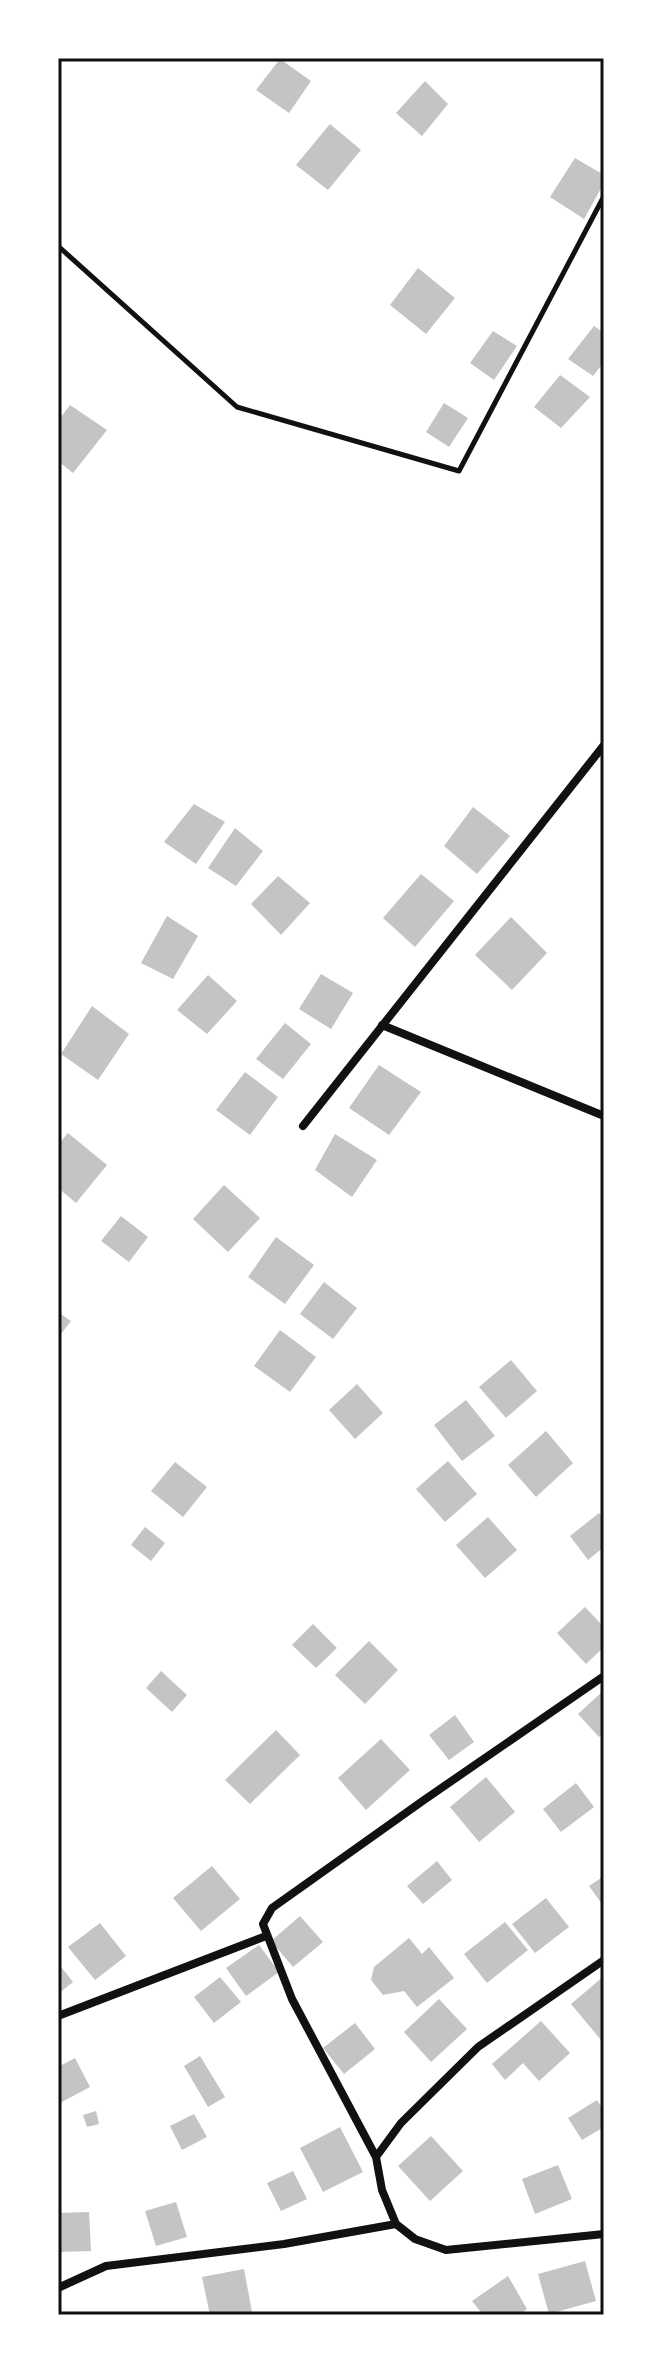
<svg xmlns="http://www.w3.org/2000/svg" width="662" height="2373" viewBox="0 0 662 2373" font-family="Poppins,sans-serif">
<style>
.building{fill:#c4c4c4}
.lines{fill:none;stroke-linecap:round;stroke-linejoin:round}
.path{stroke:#111;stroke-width:5}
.minor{stroke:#111;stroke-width:8}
.neatline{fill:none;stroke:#111;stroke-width:3}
</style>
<rect width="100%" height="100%" fill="#fff"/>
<path class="building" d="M280 59 311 81 289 113 256 90Z
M425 81 448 104 422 136 396 113Z
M330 124 361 150 328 190 296 165Z
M575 158 604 175V183L584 219 550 197Z
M418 268 455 298 426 334 390 305Z
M594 326 604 333V362L593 376 568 359Z
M493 331 517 346 494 380 470 363Z
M560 375 590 397 561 428 534 407Z
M444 403 468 418 449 447 426 432Z
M70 405 107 430 73 473 58 461V421Z
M194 804 225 822 196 864 164 842Z
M473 807 510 836 477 874 444 846Z
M235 828 263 851 236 886 208 868Z
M421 874 454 901 415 947 383 918Z
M278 876 310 903 281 935 251 904Z
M167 916 198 936 173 979 141 963Z
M511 917 547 953 512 990 475 955Z
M321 974 353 993 331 1029 299 1009Z
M208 975 237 1001 207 1034 177 1010Z
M92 1006 129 1034 98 1080 61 1054Z
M285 1023 311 1044 283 1079 256 1059Z
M379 1065 421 1092 389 1135 349 1108Z
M245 1072 278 1097 250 1135 216 1110Z
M68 1133 107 1165 76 1203 58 1188V1145Z
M335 1134 377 1160 352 1197 315 1170Z
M224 1185 260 1218 228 1252 193 1219Z
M121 1216 148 1237 129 1262 101 1241Z
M276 1237 314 1265 285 1304 248 1277Z
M324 1282 357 1308 333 1339 300 1314Z
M58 1312 71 1321 58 1338Z
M280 1330 316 1357 290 1392 254 1366Z
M511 1360 537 1391 506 1418 479 1387Z
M357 1384 383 1413 355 1439 329 1410Z
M466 1400 495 1436 462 1461 434 1425Z
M546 1431 573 1463 536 1497 508 1465Z
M448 1461 477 1494 445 1522 416 1489Z
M175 1462 207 1487 183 1517 151 1491Z
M599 1513 604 1519V1547L588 1560 570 1536Z
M488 1517 517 1550 485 1578 456 1545Z
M145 1527 165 1543 151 1561 131 1545Z
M585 1607 604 1627V1647L586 1664 557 1633Z
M313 1624 337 1648 316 1668 292 1645Z
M369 1641 398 1670 365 1704 335 1675Z
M161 1671 187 1695 172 1712 146 1688Z
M604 1690V1732L599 1737 578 1714Z
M455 1715 474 1742 449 1760 429 1735Z
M276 1730 300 1755 250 1804 225 1780Z
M381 1739 410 1770 366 1810 338 1778Z
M486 1777 515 1812 479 1842 450 1807Z
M576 1783 594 1807 561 1832 543 1809Z
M437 1861 452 1880 423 1904 407 1886Z
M212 1866 240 1899 201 1931 173 1898Z
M604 1876V1907L589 1886Z
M546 1898 569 1927 535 1953 512 1924Z
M300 1916 323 1942 293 1967 271 1941Z
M505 1922 528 1950 487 1983 464 1954Z
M100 1923 126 1956 95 1980 68 1947Z
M409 1938 422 1954 429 1947 454 1978 417 2007 404 1991 383 1995 371 1980 374 1967Z
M259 1945 279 1972 246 1996 226 1968Z
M58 1963 73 1982 58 1994Z
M604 1976V2037L601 2040 571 2004Z
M220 1977 241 2002 214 2023 194 1997Z
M439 1999 467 2029 431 2062 404 2032Z
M541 2021 570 2053 539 2081 523 2063 505 2080 492 2064Z
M355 2023 375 2049 344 2074 323 2048Z
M200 2056 225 2097 208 2107 184 2066Z
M75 2058 90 2087 58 2104V2067Z
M597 2100 604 2111V2127L582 2140 568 2118Z
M96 2111 99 2124 87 2127 83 2115Z
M194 2114 207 2137 182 2150 170 2126Z
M340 2127 363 2172 323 2192 300 2148Z
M431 2136 463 2171 430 2201 398 2166Z
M558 2165 572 2199 535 2214 522 2179Z
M293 2171 307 2199 281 2211 267 2183Z
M176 2202 187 2237 156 2246 145 2211Z
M89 2212 91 2251 58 2252V2213Z
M585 2261 596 2301 549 2314 538 2274Z
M244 2269 252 2312 237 2315H210L202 2277Z
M508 2276 527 2309 519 2315H483L472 2301Z"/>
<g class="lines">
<path class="path" d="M58 246 237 407 459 471 604 196"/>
<path class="minor" d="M382 1025 604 1116
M303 1126 604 745
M604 1960 478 2047 401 2123 376 2157 382 2190 396 2224 415 2239 446 2250 604 2234
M58 2016 266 1936
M376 2157 292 1999 263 1924 272 1908 424 1800 604 1676
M58 2288 106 2266 284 2244 396 2224"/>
</g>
<rect width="662" height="2373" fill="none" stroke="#ffffff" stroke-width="120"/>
<rect x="60" y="60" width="542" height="2253" class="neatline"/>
</svg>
